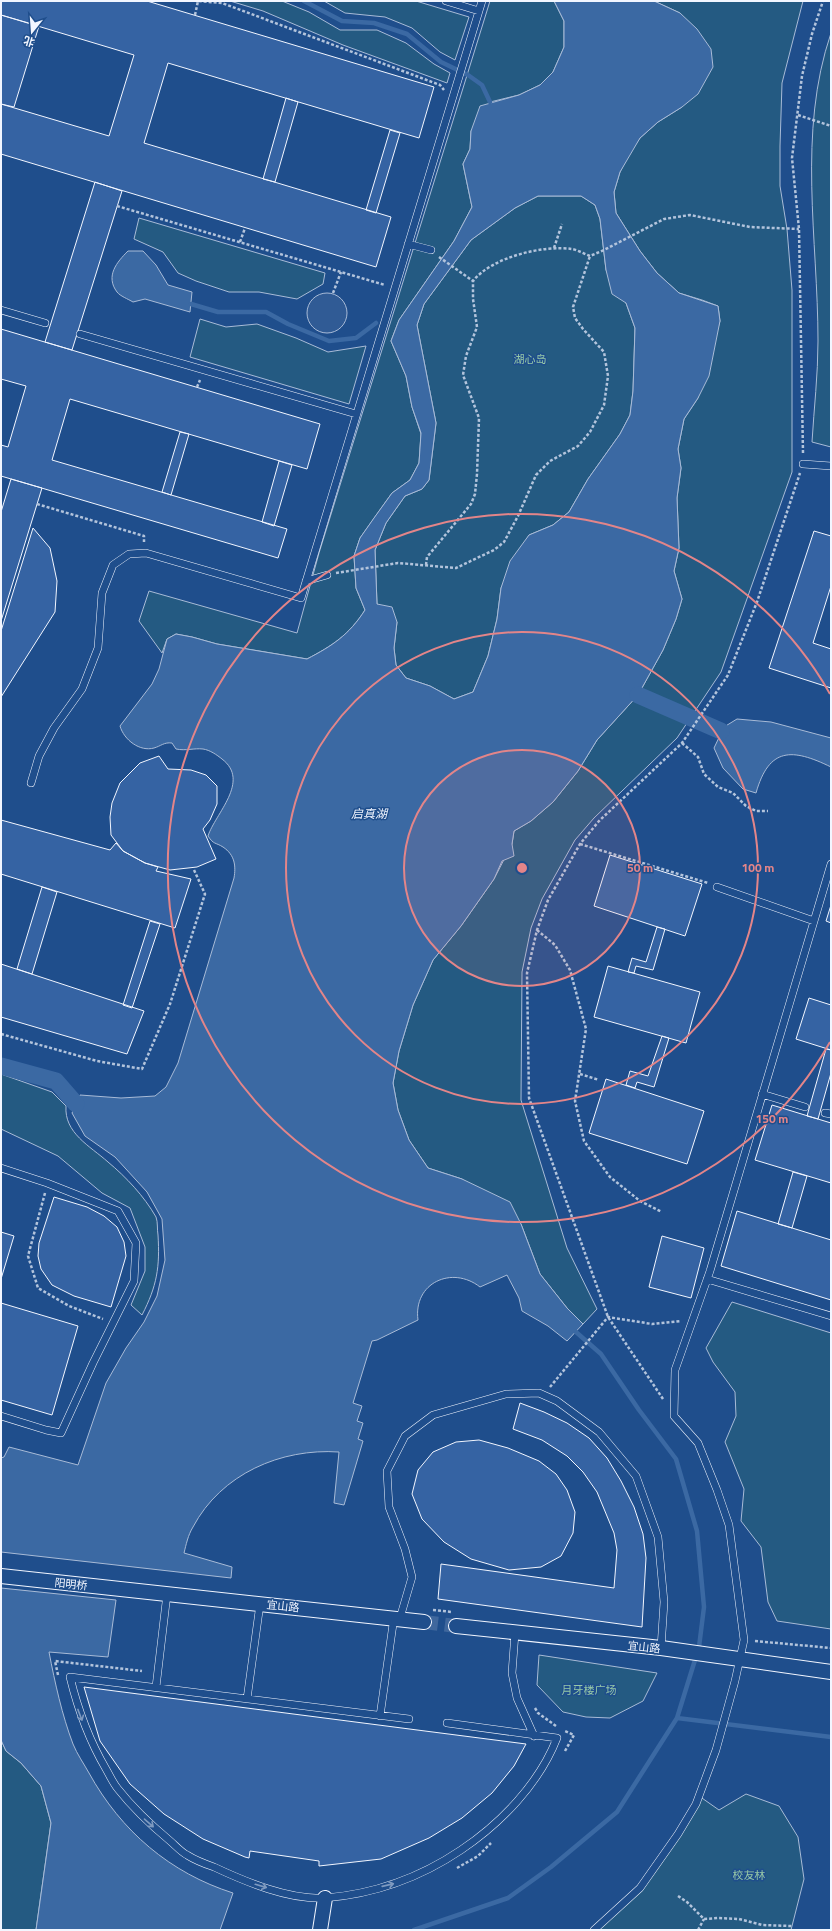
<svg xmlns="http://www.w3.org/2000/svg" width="832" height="1931" viewBox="0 0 832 1931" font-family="'Titillium Web','Noto Sans SC',sans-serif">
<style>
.green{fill:#245a82;stroke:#a8bbd7}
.parking{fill:#305b95;stroke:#a8bbd7}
.water{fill:#3b69a3;stroke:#a8bbd7;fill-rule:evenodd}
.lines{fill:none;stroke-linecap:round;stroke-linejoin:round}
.stream{stroke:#3b69a3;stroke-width:4.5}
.canal{stroke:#3b69a3;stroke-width:17}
.building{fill:#3563a3;stroke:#f2f6ff}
.street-tunnel{stroke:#3f679d;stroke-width:14;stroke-dasharray:14 7;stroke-linecap:butt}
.lane-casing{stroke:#f2f6ff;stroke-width:8}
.street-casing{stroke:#f2f6ff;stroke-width:16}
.path{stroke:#b3c4dc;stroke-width:2.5;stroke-dasharray:3 2;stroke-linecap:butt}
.lane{stroke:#1f4e8c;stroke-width:7}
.street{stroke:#1f4e8c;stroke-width:14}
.oneway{stroke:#7e9ac0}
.ring{fill:none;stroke:#e38589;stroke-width:2}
.labels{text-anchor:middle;stroke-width:3;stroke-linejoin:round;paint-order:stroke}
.park-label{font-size:11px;fill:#97c8a6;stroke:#1f4e8c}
.street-label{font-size:11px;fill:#f2f6ff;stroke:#1f4e8c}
.water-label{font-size:12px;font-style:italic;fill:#f2f6ff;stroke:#1f4e8c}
.centre{fill:#e38589;stroke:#1f4e8c;stroke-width:2}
.ring-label{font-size:12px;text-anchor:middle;font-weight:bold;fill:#e38589;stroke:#1f4e8c;stroke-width:3;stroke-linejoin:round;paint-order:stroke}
</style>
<rect width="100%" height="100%" fill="#1f4e8c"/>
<path class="green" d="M230 1H282L309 12 340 30H377L406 43 434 64 450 73 447 83 343 45 263 11Z
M324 1H416L469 17 455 60 440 52 412 28 385 17 345 13Z
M490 1H554L564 21V47L553 72 540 85 519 95 490 102 471 131 470 149 463 164 472 207 454 241 399 320 391 341 406 376 412 407 421 434 419 463 410 480 392 493 360 538 354 556 356 588 365 610C349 635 332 646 307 659L217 644 192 637 176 634 167 639 162 653 139 621 149 591 297 633 319 553Z
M654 1H803L782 83 780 146V186L787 229 792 290V472L721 672 677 738 594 818 575 840 542 899 531 928 522 972 521 1100 567 1248 597 1309 583 1324 567 1308 540 1274 521 1224 462 1179 428 1168 409 1140 398 1110 393 1083 399 1051 413 1005 433 960 461 926 494 879 512 844 514 831 531 821 553 802 578 771 597 740 638 695 663 650 676 619 682 599 674 571 679 548 677 498 681 468 678 449 684 419 698 398 720 321 718 306 702 300 679 293 657 273 640 251 616 213 614 192 620 172 629 154 640 138 658 122 682 107 680 13Z
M831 33V447L812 442C814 408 818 375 818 341 818 239 797 133 831 33Z
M538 196H581L595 205 600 219 606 270 626 303 635 328 633 391 630 415 620 434 588 479 569 512 553 525 529 535 501 588 497 619 488 656 473 692 454 699 430 686 406 678 396 665 394 648 397 622 377 604 375 550 386 523 405 496 422 489 429 480 436 423 417 325 424 304 471 240 515 208Z
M139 218 325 273 323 284 297 299 259 292H229L196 281 178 273 163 252 134 239Z
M200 319 226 327 257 324 296 338 328 352 366 346 349 404 190 357Z
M1 1074 52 1092 66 1106C64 1133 90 1146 108 1162 126 1177 144 1196 156 1217 158 1222 157 1230 158 1235 160 1267 157 1286 142 1315L131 1305 145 1271V1247L130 1208 102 1193 58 1156 1 1129Z
M732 1302 831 1333V1629L777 1621 768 1602 761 1547 741 1521 744 1489 725 1442 736 1416 735 1392 713 1362 706 1348Z
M539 1655 657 1673 643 1701 610 1718 586 1717 563 1712 537 1685Z
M1 1740 6 1751 21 1763 41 1786 51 1823 36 1930H1Z
M746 1794 779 1806 798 1837 804 1879 791 1930H594L640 1888 699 1796 719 1810Z"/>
<path class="parking" d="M307 313a20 20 0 1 1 40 0a20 20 0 1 1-40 0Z"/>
<path class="water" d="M554 1H654L680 13 697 29 711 49 713 67 698 94 682 107 658 122 640 138 620 172 614 192 616 213 640 251 657 273 679 293 718 306 720 321 709 376 698 398 684 419 678 449 681 468 677 498 679 548 674 571 682 599 676 619 663 650 638 695 597 740 578 771 553 802 531 821 514 831 512 844 514 856 502 861 494 879 461 926 433 960 413 1005 399 1051 393 1083 398 1110 409 1140 428 1168 462 1179 510 1202 521 1224 540 1274 567 1308 583 1324 567 1341 548 1326 522 1311 519 1298 507 1275 480 1287C452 1265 413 1283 418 1320L377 1340 372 1341 353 1403 362 1406 357 1421 363 1423 358 1439 363 1441 344 1505 334 1503 339 1452C281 1448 221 1474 193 1527 188 1535 186 1545 184 1553L232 1567 231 1578 1 1552V1458L4 1457 9 1447 78 1465 106 1383 126 1348 144 1322 157 1296 165 1260 162 1219 147 1192 115 1157 85 1136 72 1113 80 1095 121 1098 155 1096 166 1087 178 1063 234 878C236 866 235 855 223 847 215 842 214 845 208 836 215 814 251 781 222 759 217 755 210 750 203 749 194 748 186 751 176 749L172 743C164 742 161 746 154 748 140 752 124 740 120 726L152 684 159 669 167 639 176 634 192 637 217 644 307 659C332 646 349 635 365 610L356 588 354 556 360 538 374 518 392 493 410 480 419 463 421 433 412 407 406 376 391 341 399 320 454 241 472 207 463 164 470 149 471 131 480 106 519 95 540 85 553 72 564 47V21ZM538 196H581L595 205 600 219 606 270 612 294 626 303 635 328 633 391 630 415 620 434 588 479 569 512 553 525 529 535 510 561 501 588 497 619 488 656 473 692 454 699 430 686 406 678 396 665 394 648 397 622 392 607 377 604 375 550 386 523 405 496 422 489 429 480 436 423 417 325 424 304 471 240 515 208Z
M128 251H143L156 265 168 285 192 292 190 312 145 299 133 302C128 299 120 296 117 292 105 276 117 262 128 251Z
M737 719 771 722 831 738V767C792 748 769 747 756 793L743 789 723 768 714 748 724 727Z
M1 1588 116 1600 108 1657 49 1652C55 1683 62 1715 73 1744 77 1754 84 1764 89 1773 121 1831 170 1873 233 1893L220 1930H36L51 1823 41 1786 21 1763 6 1751 1 1740Z"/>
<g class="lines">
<path class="stream" d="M304 1 342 21 374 23 407 34 441 62 468 75 482 85 490 102
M191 304 218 312H266L288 324 329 341 356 338 376 323
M677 1718 831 1737
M414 1930 508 1898 551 1867 617 1812 677 1718 699 1647 704 1607 697 1531 676 1459 639 1410 601 1354 576 1332"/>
<path class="canal" d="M638 695 721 731
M1 1066 56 1081 76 1104"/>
</g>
<path class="building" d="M1 1H147L434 87 419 138 168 63 144 143 391 217 376 267 1 154V104L109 136 134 55 1 15Z
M1 15 39 26 14 107 1 104Z
M286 98 298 102 275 182 263 179Z
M390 130 400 133 376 213 366 210Z
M95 182 122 191 72 350 45 342Z
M1 329 320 424 307 469 70 399 52 460 287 529 278 558 1 476V445L8 447 26 386 1 379Z
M180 432 189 434 171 495 162 492Z
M279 461 292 465 274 526 262 522Z
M11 479 42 488 1 621V512Z
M33 528 50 548 57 581 55 612 1 697V631Z
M814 531 831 536V586L813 643 831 649V688L769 668Z
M159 756 168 769 191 770 206 775 217 786V804L210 820 203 829 216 859 197 867 170 870 145 863 123 851 111 835 110 817 112 803 120 783 140 763Z
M1 820 110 850 116 843 123 851 145 863 158 867 156 871 191 879 175 928 1 874Z
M610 855 702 884 685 936 594 906Z
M42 887 57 892 32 974 17 969Z
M831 905V923L826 921Z
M150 921 160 924 132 1008 123 1005Z
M657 927 665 929 653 970 636 966 634 973 628 972 632 958 646 962Z
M1 964 144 1011 127 1054 1 1017Z
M608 966 700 992 686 1043 594 1017Z
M809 998 831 1005V1050L796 1039Z
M662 1036 669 1038 654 1087 637 1082 635 1088 626 1085 630 1071 648 1076Z
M826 1049 831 1050V1073L818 1119 807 1116Z
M606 1079 704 1111 687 1164 589 1133Z
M772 1105 831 1123V1183L755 1160Z
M793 1172 807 1176 792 1228 778 1224Z
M54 1197 87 1207 104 1216 117 1227 124 1242 126 1256 111 1307 74 1296 52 1285 41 1269 38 1256 39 1243Z
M737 1211 831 1240V1300L721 1266Z
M1 1232 14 1236 1 1279Z
M662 1236 704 1248 691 1298 649 1287Z
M1 1303 78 1326 52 1415 1 1400Z
M520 1403 544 1412 567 1423 589 1438 607 1458 621 1481 634 1507 643 1534 646 1558 642 1627 438 1599 441 1564 614 1588 617 1550 614 1533 597 1492 583 1472 567 1456 542 1440 513 1429Z
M479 1440 508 1448 539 1461 556 1474 567 1490 575 1512 573 1533 561 1556 541 1567 509 1570 471 1559 444 1542 422 1519 412 1494 418 1470 433 1452 456 1442Z
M84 1687 425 1731 526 1744 514 1766 492 1793 462 1818 429 1838 381 1859 319 1866V1861L250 1851 249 1858 245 1857 203 1839 164 1814 130 1784 100 1741Z"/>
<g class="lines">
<path class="street-tunnel" d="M424 1622 456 1626"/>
<g class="lane-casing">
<path id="lane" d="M446 1 479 11
M408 244 431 250
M1 310 45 323
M80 334 356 414
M803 464 831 466
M306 581 327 575
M31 783 39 756 54 728 82 689 98 648 102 593 113 565 129 554 146 553 301 598 482 1
M717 887 814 921
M762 1094 805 1107
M825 1113 831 1114
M1 1168 47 1183 118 1211 136 1243 134 1281 93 1363 61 1433 46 1430 1 1416
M707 1279 831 1316
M400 1618 412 1577 405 1549 389 1507 387 1471 405 1436 433 1415 506 1394 539 1393 557 1401 599 1432 636 1476 658 1537 664 1602 661 1648
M515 1633 512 1673 517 1698 534 1736
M156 1687 167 1594
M247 1699 260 1604
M380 1716 394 1617
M409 1719 70 1677C78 1710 89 1740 106 1769 110 1776 113 1783 118 1789 133 1808 151 1825 169 1840 175 1845 181 1852 187 1855 195 1860 205 1864 214 1867 246 1882 289 1900 325 1898 374 1894 421 1877 461 1850 501 1823 539 1784 557 1738L447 1723
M594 1930 640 1888 678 1834 696 1804 716 1750 735 1681 744 1640 729 1525 717 1490 698 1443 674 1416 675 1370 710 1271 831 864"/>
</g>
<g class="street-casing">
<path id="street" d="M1 1576 424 1622
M456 1626 661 1648 831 1672
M320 1930 325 1898"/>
</g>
<path class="path" d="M195 15 198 1 222 3 440 85 444 90
M798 115 831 126
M117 206 385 285
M240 242 245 228
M554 248 562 224
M439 257 473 281
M333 293 341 272
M197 387 200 380
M803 453 799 229 792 158 802 76 812 34 823 1
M37 504 144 536V542
M426 565 427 557 471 504 475 494 477 474 479 418 463 375 466 356 477 327 473 299V281C492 257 543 245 572 249 578 250 584 254 590 256L604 250 664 219 690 215 750 227 799 229
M336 573 398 563 456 568 494 550 504 542 518 516 536 475 550 461 578 446 590 432 604 405 608 376 604 352 583 329 575 318 573 307 590 256
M682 743 698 757 704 774 718 787 733 793 746 806 756 811H768
M580 844 708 883
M537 930 555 945 570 970 586 1029 575 1101 584 1141 610 1177 640 1201 662 1212
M1 1034 97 1061 142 1069 170 1004 205 894 194 870
M580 1074 599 1080
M45 1193 28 1256 38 1288 69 1306 103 1319
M550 1387 608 1317 652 1324 681 1321
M663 1399 608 1317 529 1098 527 973 537 930 548 900 580 844 599 821 682 743 728 675 757 602 800 473
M433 1610 452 1612
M755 1641 831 1648
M58 1675 55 1661 142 1671
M535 1708 538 1713 556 1726
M565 1751 574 1735 565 1731
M457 1868 478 1856 491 1843
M678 1896 687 1902 704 1919 718 1918 739 1919 762 1925 792 1926
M698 1930 704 1919"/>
<use href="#lane" class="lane"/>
<use href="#street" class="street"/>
</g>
<defs><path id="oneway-shaft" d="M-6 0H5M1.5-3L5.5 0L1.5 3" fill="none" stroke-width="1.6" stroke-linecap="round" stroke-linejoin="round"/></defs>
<g class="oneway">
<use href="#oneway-shaft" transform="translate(80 1715) rotate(69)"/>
<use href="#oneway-shaft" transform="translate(149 1823) rotate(41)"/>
<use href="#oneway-shaft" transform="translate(388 1885) rotate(-13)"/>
<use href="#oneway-shaft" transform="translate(261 1886) rotate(16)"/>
</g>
<circle cx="522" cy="868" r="118" fill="#e38589" fill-opacity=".12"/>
<g class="ring">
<circle cx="522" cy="868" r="118"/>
<circle cx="522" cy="868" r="236"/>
<path d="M830 1042A354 354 0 1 1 830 694"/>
</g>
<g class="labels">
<g class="park-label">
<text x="530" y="363">湖心岛</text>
<text x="589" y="1694">月牙楼广场</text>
<text x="749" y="1879">校友林</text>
</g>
<g class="street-label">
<text transform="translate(71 1584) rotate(6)" y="4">阳明桥</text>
<text transform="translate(283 1606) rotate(6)" y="4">宜山路</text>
<text transform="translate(644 1647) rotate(6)" y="4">宜山路</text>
</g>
<g class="water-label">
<text x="369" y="818">启真湖</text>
</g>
</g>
<circle cx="522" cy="868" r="6" class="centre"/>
<g class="ring-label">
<text x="640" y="872">50 m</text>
<text x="758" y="872">100 m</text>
<text x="772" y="1123">150 m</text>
</g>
<rect width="832" height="1931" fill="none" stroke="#f2f6ff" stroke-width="4"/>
<g transform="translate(32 32) rotate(197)" stroke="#1f4e8c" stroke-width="3" paint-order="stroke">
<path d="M0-3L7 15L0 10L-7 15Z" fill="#f2f6ff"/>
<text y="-6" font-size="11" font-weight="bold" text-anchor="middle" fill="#f2f6ff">北</text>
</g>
</svg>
